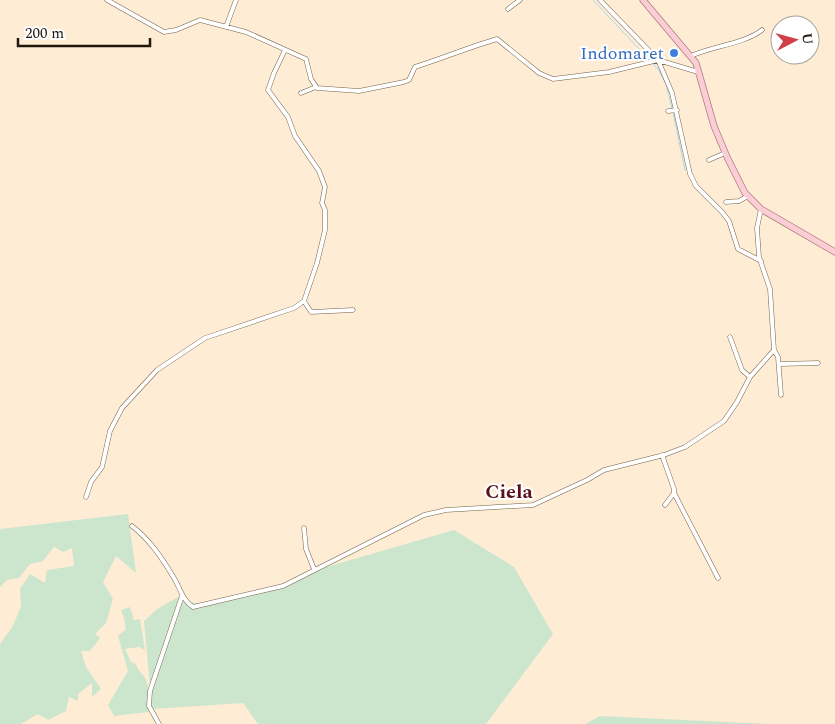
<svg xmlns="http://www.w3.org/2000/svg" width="835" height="724" viewBox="0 0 835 724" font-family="Spectral,serif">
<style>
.green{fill:#cce6ce}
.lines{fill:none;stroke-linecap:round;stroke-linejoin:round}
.stream{stroke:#a6d8ea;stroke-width:1}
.street-casing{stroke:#746148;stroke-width:5}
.primary-casing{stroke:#ac7a7d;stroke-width:7}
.street{stroke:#fff;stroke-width:4}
.primary{stroke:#fbced5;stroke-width:5.5}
.shop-dot{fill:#3f7fe0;stroke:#fff;stroke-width:2}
.labels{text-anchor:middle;stroke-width:4;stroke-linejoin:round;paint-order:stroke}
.shop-label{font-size:18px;fill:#366cbe;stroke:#fff;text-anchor:end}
.quarter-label{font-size:20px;font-weight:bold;fill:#591419;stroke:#fff}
</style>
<rect width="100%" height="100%" fill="#feecd5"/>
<path class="green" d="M128 514 136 573 116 556 103 582 113 599 106 623 95 634 100 638 90 651H81L86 667 101 689 92 697V683L78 694V701L69 697 66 711 48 720 38 714 21 724H0V644L13 626 21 606 20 589 30 574 45 583 47 570 74 566 72 548 63 552 54 547 43 561 30 564 19 578 7 580 0 587V529Z
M454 530 514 567 553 634 486 724H258L243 703 152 709 144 621 157 609 178 597 203 606 283 586 323 568Z
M130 607 134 620 140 619 145 650 139 647 125 649 131 662 136 664C138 672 143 673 146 680 150 690 149 702 149 712L114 716 108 705 128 671 118 636 126 629 124 618 121 610Z
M600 716 769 724H585Z"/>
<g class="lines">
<path class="stream" d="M593 0 658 69 666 84 672 108
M673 112 685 170"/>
<g class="street-casing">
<path id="street" d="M107 0 164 32 176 30 200 20 246 32 306 59 311 79 317 88 359 91 404 82 409 80 415 67C443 58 470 47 497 39L539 73 553 79 609 72 658 60 698 72
M600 0 658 60 672 93 690 174 696 186 722 212 729 221 738 249 761 261
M508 9 520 0
M226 27 236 0
M691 56C712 46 744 44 762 30
M301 93 316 87
M668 111 677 110
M709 160 725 153
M726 202 739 201 748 196
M304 301 311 312 353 310
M730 337 742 370 750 377
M774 350 778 357 781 395
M779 364 818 363
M662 455 674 489V493L665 505
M674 493 718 578
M86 497 91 482 102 467 110 431 122 408 157 370 205 338 294 308 304 301 317 263 325 230V210L322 203 325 187 319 171 295 136 288 117 268 90 274 73 285 50
M132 526C150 540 162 558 174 578 180 588 183 601 193 607L283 586 424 515 446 510 533 505 587 480 604 470 664 455 685 447 724 421 737 402 750 377 774 350 770 289 759 257 757 228 761 209
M304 528 306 549 314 569
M159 724 149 706 150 691 182 596"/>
</g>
<g class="primary-casing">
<path id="primary" d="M643 0 696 63 714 126 727 157 745 193 761 209 835 252"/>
</g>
<use href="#street" class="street"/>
<use href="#primary" class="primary"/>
</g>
<circle class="shop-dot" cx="674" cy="53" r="5"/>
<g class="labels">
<g class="shop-label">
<text x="664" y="59">Indomaret</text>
</g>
<g class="quarter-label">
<text x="509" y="498">Ciela</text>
</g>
</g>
<g transform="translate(795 40) rotate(84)"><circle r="24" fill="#ffffff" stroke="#a6a39f"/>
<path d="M0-4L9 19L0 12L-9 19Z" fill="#d04049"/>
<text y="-8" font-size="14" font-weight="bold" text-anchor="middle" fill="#20180e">U</text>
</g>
<path d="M18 38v8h132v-8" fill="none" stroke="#20180e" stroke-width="2.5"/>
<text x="25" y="38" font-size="15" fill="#20180e" stroke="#ffffff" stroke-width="4" paint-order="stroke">200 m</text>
</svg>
